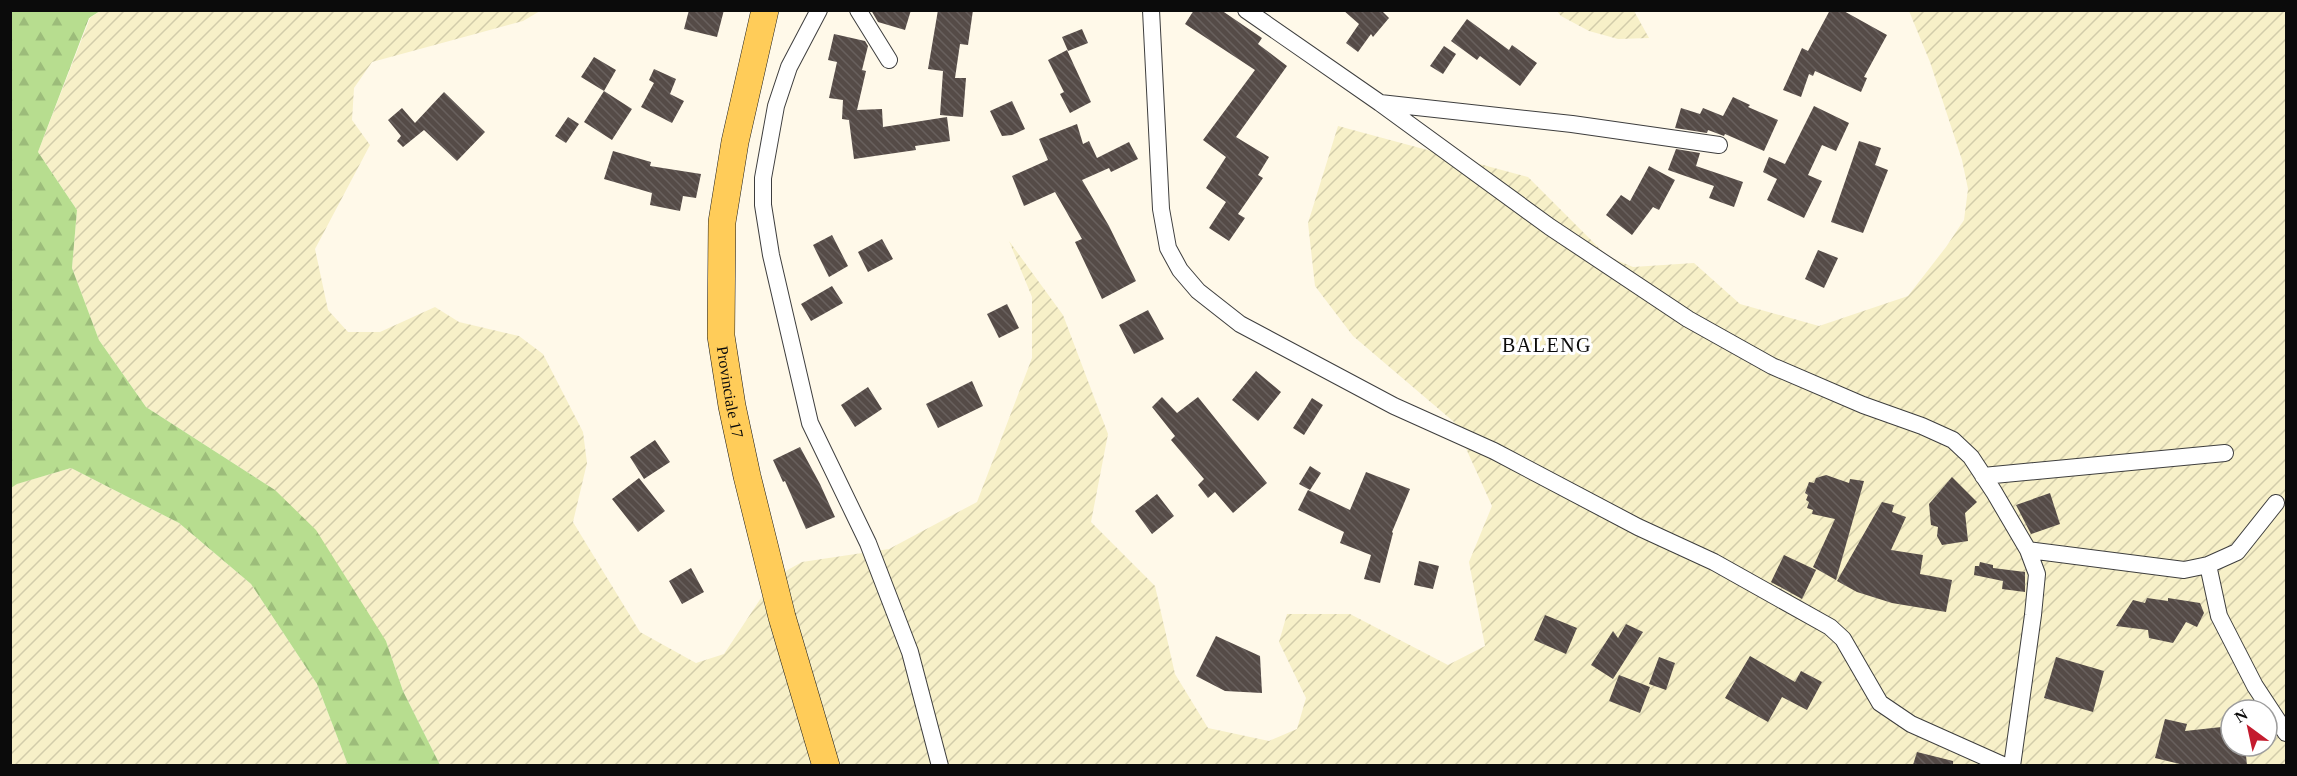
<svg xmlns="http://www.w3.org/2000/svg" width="2297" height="776" viewBox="0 0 2297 776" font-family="Georgia,serif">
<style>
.farmland{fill:url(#farmland-furrows);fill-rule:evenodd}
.forest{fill:url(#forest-firs)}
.building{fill:url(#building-back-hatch)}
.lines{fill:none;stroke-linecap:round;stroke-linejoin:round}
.minor-casing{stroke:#3e3e3e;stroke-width:18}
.primary-casing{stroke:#1c1c1c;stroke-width:28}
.minor{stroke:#fff;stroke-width:16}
.primary{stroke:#ffcc59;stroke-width:27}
.labels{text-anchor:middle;stroke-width:6;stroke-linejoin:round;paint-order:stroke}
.street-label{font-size:16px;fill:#0b0b0b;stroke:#fff}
.quarter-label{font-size:20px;letter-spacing:1.5px;fill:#0b0b0b;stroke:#fff}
</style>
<defs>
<pattern id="farmland-furrows" width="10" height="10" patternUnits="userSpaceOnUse" patternTransform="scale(1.5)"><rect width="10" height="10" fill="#f7f0c8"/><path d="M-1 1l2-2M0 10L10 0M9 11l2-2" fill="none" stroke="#d2ccaa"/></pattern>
<pattern id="forest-firs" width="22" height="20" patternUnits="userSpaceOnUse" patternTransform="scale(1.5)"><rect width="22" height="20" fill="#b7dd8f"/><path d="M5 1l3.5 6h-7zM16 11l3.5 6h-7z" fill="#9cbc7a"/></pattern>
<pattern id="building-back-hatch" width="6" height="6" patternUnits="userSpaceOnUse" patternTransform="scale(1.5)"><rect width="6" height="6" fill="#554b47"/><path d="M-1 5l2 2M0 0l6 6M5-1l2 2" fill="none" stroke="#68605d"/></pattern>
</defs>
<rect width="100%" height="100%" fill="#fff9e9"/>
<path class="farmland" d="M100 11H540L523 21 372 62 354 88 352 120 370 145 315 249 328 310 348 332H380L435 307 459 322 519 336 543 354 583 432 587 463 573 522 640 632 696 663 724 654 775 577 802 562 889 549 977 502 1032 358V297L1009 241 1063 315 1108 434 1091 522 1155 586 1175 674 1208 728 1269 741 1297 729 1306 698 1279 642 1287 614H1350L1448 665 1485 646 1469 562 1492 506 1454 422 1353 336 1315 286 1308 223 1338 126 1528 177 1607 256 1633 267 1694 263 1740 304 1819 326 1908 296 1946 247 1964 220 1968 189 1962 160 1930 62 1909 11H2286V765H440L403 691 386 641 275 490 146 407 99 340 72 268 77 210 38 152 90 18ZM2231 710H2267V746H2231Z
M1557 11H1634L1649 38 1618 39 1589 31 1561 16Z
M71 468 179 523 251 584 317 684 348 765 11 766V488L16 484Z"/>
<path class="forest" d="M11 10 100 11 89 18 38 152 77 210 72 268 99 340 146 407 275 490 316 530 386 641 403 691 440 765H348L317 684 251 584 179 523 71 468 17 484 11 488Z"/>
<path class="building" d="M689 10H724L717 37 684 29Z
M871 10H911L905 30 878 22Z
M938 10H973L968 45 960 44 955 78H966L963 117 940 115 943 71 928 69Z
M1194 10H1221L1262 38 1258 44 1287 66 1236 137 1269 157 1258 175 1263 178 1238 214 1245 218 1229 241 1209 228 1226 202 1206 188 1226 157 1203 140 1255 70 1185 24Z
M1343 10H1381L1389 18 1373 37 1371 34 1358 52 1346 43 1359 24Z
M1830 10H1842L1887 35 1864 77 1867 78 1861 92 1815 71 1813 76 1809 74 1801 97 1783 90 1802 48 1808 51Z
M1467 19 1509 50 1512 45 1537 63 1520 86 1480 56 1477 60 1451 41Z
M1082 29 1088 43 1068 51 1062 37Z
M834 34 865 41 868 46 862 70 866 71 857 110 882 109 883 127 947 117 950 141 915 146 916 150 854 159 849 120 842 119 843 100 829 98 837 62 828 60Z
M1444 46 1456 54 1443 74 1430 66Z
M1067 50 1091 102 1070 113 1060 94 1064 92 1048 60Z
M594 57 616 70 604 91 581 77Z
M654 69 676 79 670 94 684 101 672 123 641 107 654 83 649 80Z
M604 91 632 109 612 140 584 122Z
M444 92 485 132 457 161 424 130 403 147 397 141 401 136 388 120 402 108 415 123Z
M1733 97 1750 105 1748 107 1778 120 1764 151 1725 134 1724 136 1708 130 1707 133 1675 128 1681 108 1700 114 1703 108 1723 116Z
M1012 101 1025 129 1012 135 1002 136 990 111Z
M1814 106 1849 123 1836 151 1822 145 1808 175 1822 181 1804 218 1767 200 1777 179 1763 172 1769 157 1785 164Z
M568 117 579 124 566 143 555 136Z
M1077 124 1083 144 1089 141 1097 158 1129 142 1138 159 1111 172 1109 168 1082 180 1109 226 1136 281 1102 299 1075 242 1082 239 1055 192 1024 206 1012 176 1048 160 1039 139Z
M1859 141 1881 148 1875 165 1888 170 1863 233 1831 222Z
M1676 149 1700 153 1696 166 1743 182 1734 207 1709 198 1714 186 1668 170Z
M613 151 651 162 650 166 701 174 696 198 683 196 680 211 650 205 652 193 604 179Z
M1649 166 1675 180 1659 210 1653 207 1632 235 1606 215 1621 195 1630 201Z
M832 235 848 266 829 277 813 245Z
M882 239 893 259 868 272 858 252Z
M1818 250 1838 258 1824 288 1805 279Z
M832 286 843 303 811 321 801 304Z
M1007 304 1019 328 999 338 987 314Z
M1148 310 1164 339 1134 354 1119 325Z
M1256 371 1281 392 1258 421 1232 400Z
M972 381 983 406 938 428 926 404Z
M868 387 882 409 855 427 841 405Z
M1162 397 1177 413 1198 397 1267 483 1233 513 1215 492 1208 498 1198 485 1204 479 1171 440 1175 436 1152 407Z
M1312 398 1323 405 1304 435 1293 428Z
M655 440 670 462 644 479 630 457Z
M800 447 820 484 835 517 806 529 785 481 783 482 773 460Z
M1310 466 1321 473 1310 490 1299 484Z
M1366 472 1410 489 1392 532 1393 533 1380 583 1364 579 1371 555 1340 543 1344 532 1298 510 1308 490 1350 510Z
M1826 475 1849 483 1850 479 1864 481 1836 580 1813 567 1835 519 1812 514 1813 510 1807 508 1809 502 1806 500 1808 495 1805 493 1809 482 1814 483 1816 478Z
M1952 477 1977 502 1965 513 1968 541 1942 545 1937 536 1938 527 1931 525 1929 504Z
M639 478 665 511 638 532 612 499Z
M2050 493 2060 524 2031 534 2016 505Z
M1157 494 1174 516 1152 534 1135 511Z
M1882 502 1894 505 1892 512 1906 517 1891 550 1923 555 1920 574 1952 580 1946 612 1892 603 1857 592 1837 581Z
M1784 555 1816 570 1802 599 1771 582Z
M1419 561 1439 566 1433 589 1414 585Z
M1980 562 1993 565V568L2025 572V592L2002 589 2003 581 1974 575 1975 566H1979Z
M691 568 704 592 682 604 669 581Z
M2147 598 2168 601V598L2200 603 2204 613 2197 627 2186 622 2173 643 2149 638 2148 630 2116 626 2133 600 2145 603Z
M1545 615 1577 628 1566 654 1534 640Z
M1626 624 1643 632 1613 679 1591 665 1613 631 1618 638Z
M1216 636 1260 656 1262 693 1225 691 1196 676Z
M1750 656 1795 682 1801 671 1822 682 1807 710 1782 697 1768 722 1725 698Z
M1659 657 1675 663 1666 690 1649 684Z
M2056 657 2104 671 2093 712 2044 698Z
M1619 675 1650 687 1640 713 1609 701Z
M2165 719 2187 724 2185 731 2231 726V746H2245L2247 765H2184L2155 758Z
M1917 752 1953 761V765H1913Z"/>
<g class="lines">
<g class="minor-casing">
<path id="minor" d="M819 10 789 67 776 106 763 178V205L771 255 810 423 868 543 910 652 940 766
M858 10 889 60
M1151 10 1161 209 1168 248 1180 270 1198 291 1240 324 1394 406 1494 451 1638 527 1714 562 1830 627 1843 639 1880 703 1911 724 2005 766
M1246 10 1380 103 1572 124 1719 145
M1380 103 1550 227 1688 319 1772 366 1863 405 1922 426 1953 440 1971 457 1994 492 2028 550 2037 574 2033 615 2012 766
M1983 476 2225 453
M2028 550 2184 570 2208 565 2237 552 2276 503
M2208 565 2219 616 2255 686 2286 733"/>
</g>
<g class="primary-casing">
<g id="primary">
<path id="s1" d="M765 10 735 142 722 222 721 336 732 406 747 476 782 617 826 766"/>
</g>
</g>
<use href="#minor" class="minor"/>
<use href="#primary" class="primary"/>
</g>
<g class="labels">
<g class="street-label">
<text dy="6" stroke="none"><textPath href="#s1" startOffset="387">Provinciale 17</textPath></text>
</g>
<g class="quarter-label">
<text x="1547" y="352">BALENG</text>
</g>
</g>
<rect width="2297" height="776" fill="none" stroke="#0b0b0b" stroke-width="24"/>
<g transform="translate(2249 728) rotate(327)"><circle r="28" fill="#ffffff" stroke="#9d9d9d" stroke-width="1.5"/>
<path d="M0-4.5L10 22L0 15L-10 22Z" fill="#c41b2e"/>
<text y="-9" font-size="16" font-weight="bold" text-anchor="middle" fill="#0b0b0b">N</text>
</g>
</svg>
